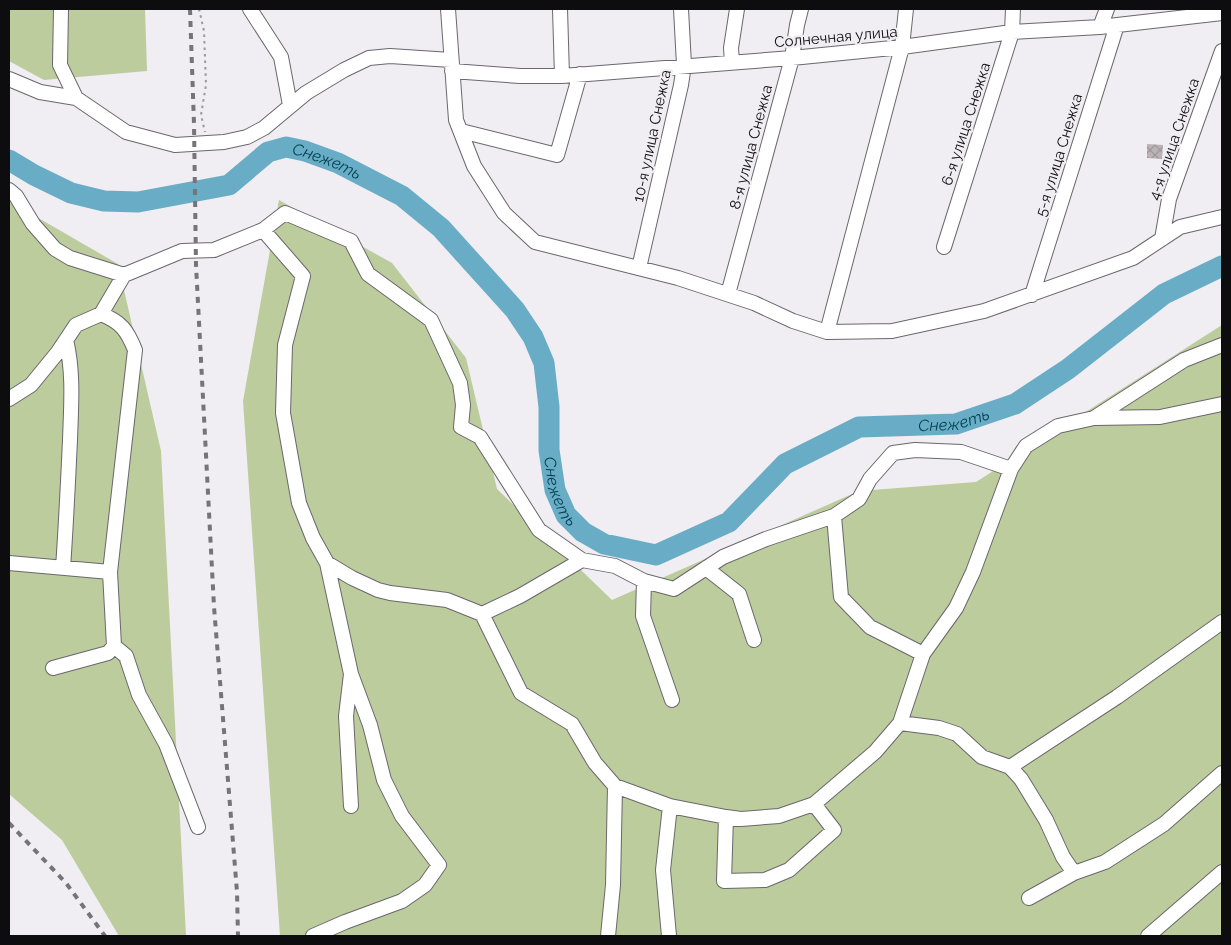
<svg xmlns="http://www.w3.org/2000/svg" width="1231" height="945" viewBox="0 0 1231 945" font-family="Raleway,sans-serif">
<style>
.garden{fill:#bccc9d}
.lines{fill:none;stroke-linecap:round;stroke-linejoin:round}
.river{stroke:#68adc5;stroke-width:21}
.building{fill:url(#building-cross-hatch)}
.minor-casing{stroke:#6a676d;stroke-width:16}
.path{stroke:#9a989c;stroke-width:2;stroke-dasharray:2.5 4;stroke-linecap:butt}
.minor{stroke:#fff;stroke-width:14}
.rail{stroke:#767478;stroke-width:4;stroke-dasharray:6 6;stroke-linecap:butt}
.labels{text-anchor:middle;stroke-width:4.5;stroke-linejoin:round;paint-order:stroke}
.street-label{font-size:15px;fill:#0d0c0e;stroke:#f0edf3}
.water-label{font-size:16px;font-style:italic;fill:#003f50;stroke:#f0edf3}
</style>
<defs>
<pattern id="building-cross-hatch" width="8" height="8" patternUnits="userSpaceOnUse" patternTransform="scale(1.25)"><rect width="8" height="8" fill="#bbb3b5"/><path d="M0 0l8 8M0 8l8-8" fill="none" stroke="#a0999a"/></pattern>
</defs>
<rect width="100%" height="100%" fill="#f0edf3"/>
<path class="garden" d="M9 9H145L147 71 44 80 9 61Z
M279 200 392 263 466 358 497 489 612 600 859 491 976 482 1222 325V936H280L243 401Z
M9 201 118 264 161 451 186 936H119L62 840 9 794Z"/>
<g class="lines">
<path class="river" id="s1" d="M9 160 34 175 71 193 104 201 138 202 229 185 268 152 286 147 305 151 338 163 402 196 441 228 515 310 533 337 544 363 549 407V450L555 490 566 515 583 532 604 544 656 555 729 522 785 464 859 427 956 424 1015 404 1068 369 1164 294 1222 266"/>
</g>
<path class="building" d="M1147 144 1163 145 1162 159 1147 158Z"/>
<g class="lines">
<g class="minor-casing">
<path id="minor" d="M61 9 60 65 76 98
M250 9 281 57 290 105
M448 9 456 120 474 166 504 213 535 242 678 278 754 303 793 321 827 332 892 331 984 311 1133 258 1180 227 1222 217
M560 9 562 76
M1100 27 1107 9
M732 62 731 48 737 9
M452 71 520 76H562L792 58 902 47 1012 32 1100 27 1222 13
M9 79 40 92 76 98 126 132 175 145 224 142 247 137 264 128 306 93 344 70 369 58 390 56 451 60
M461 131 557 155 580 74
M9 190 16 196 33 224 55 249 70 258 124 275
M263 230 303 276 285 345 283 413 299 503 313 538 327 563 352 578 378 590 390 593 447 600 482 614 521 693 572 724 595 763 615 786 670 806 726 817 741 819 779 816 814 804 875 752 900 723 923 654 956 608 973 572 1011 469 1026 446 1058 426 1094 418 1184 360 1222 345
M1162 239 1169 199 1222 51
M944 247 1012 32 1013 9
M639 268 681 85 684 65 681 9
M728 294 792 58 797 25 801 9
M1032 295 1117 25
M101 314 124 275 182 251 214 250 263 230 285 213 351 241 368 274 431 320 460 383 463 405 461 427 480 437 539 530 582 560
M827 332 902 47 906 9
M9 399 31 385 58 352 76 325 101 314C121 322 127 330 135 350L110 572 114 646 126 656 139 695 166 744 198 827
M1094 418 1160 417 1222 404
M834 516 841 597 870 627 923 654
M9 563 110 572
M327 563 351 674 346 716 351 806
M63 568C66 525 68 483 70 440 71 407 74 373 66 340
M706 568 739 594 754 640
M644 581 643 616 672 700
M482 614 520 596 582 560 615 566 644 581 674 589 723 557 766 539 834 516 859 499 870 479 893 453 915 450 961 452 1011 469
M53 668 108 653 114 646
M900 723 939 728 957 734 982 757 1010 767 1021 779 1046 820 1063 857 1074 873
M1010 767 1117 697 1222 622
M726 817 724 881 765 880 789 870 834 830 814 804
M1029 898 1074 873 1105 862 1164 824 1222 773
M313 936 345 922 402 901 425 885 439 865 402 816 384 780 370 725 351 674
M608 936 613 885 615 786
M669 936 663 870 670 806
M1148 936 1222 872"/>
</g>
<path class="path" d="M199 9 204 31 206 85 201 115 205 132"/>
<use href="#minor" class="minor"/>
<path class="rail" d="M190 9 194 124 196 265 214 607 237 892 238 936
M9 823 66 883 105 936"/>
</g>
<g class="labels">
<g class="street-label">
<text transform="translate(836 37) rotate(-5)" y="5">Солнечная улица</text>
<text transform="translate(966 124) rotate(-72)" y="5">6-я улица Снежка</text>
<text transform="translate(652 136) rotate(-78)" y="5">10-я улица Снежка</text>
<text transform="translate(1174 139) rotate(-71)" y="5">4-я улица Снежка</text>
<text transform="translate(751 147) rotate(-75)" y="5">8-я улица Снежка</text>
<text transform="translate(1059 155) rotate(-73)" y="5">5-я улица Снежка</text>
</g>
<g class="water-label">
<text dy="6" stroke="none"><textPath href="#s1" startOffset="344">Снежеть</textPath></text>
<text dy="6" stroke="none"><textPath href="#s1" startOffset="1244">Снежеть</textPath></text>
<text dy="6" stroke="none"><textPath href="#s1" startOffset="779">Снежеть</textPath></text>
</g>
</g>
<rect width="1231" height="945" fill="none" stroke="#0d0c0e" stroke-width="20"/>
</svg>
